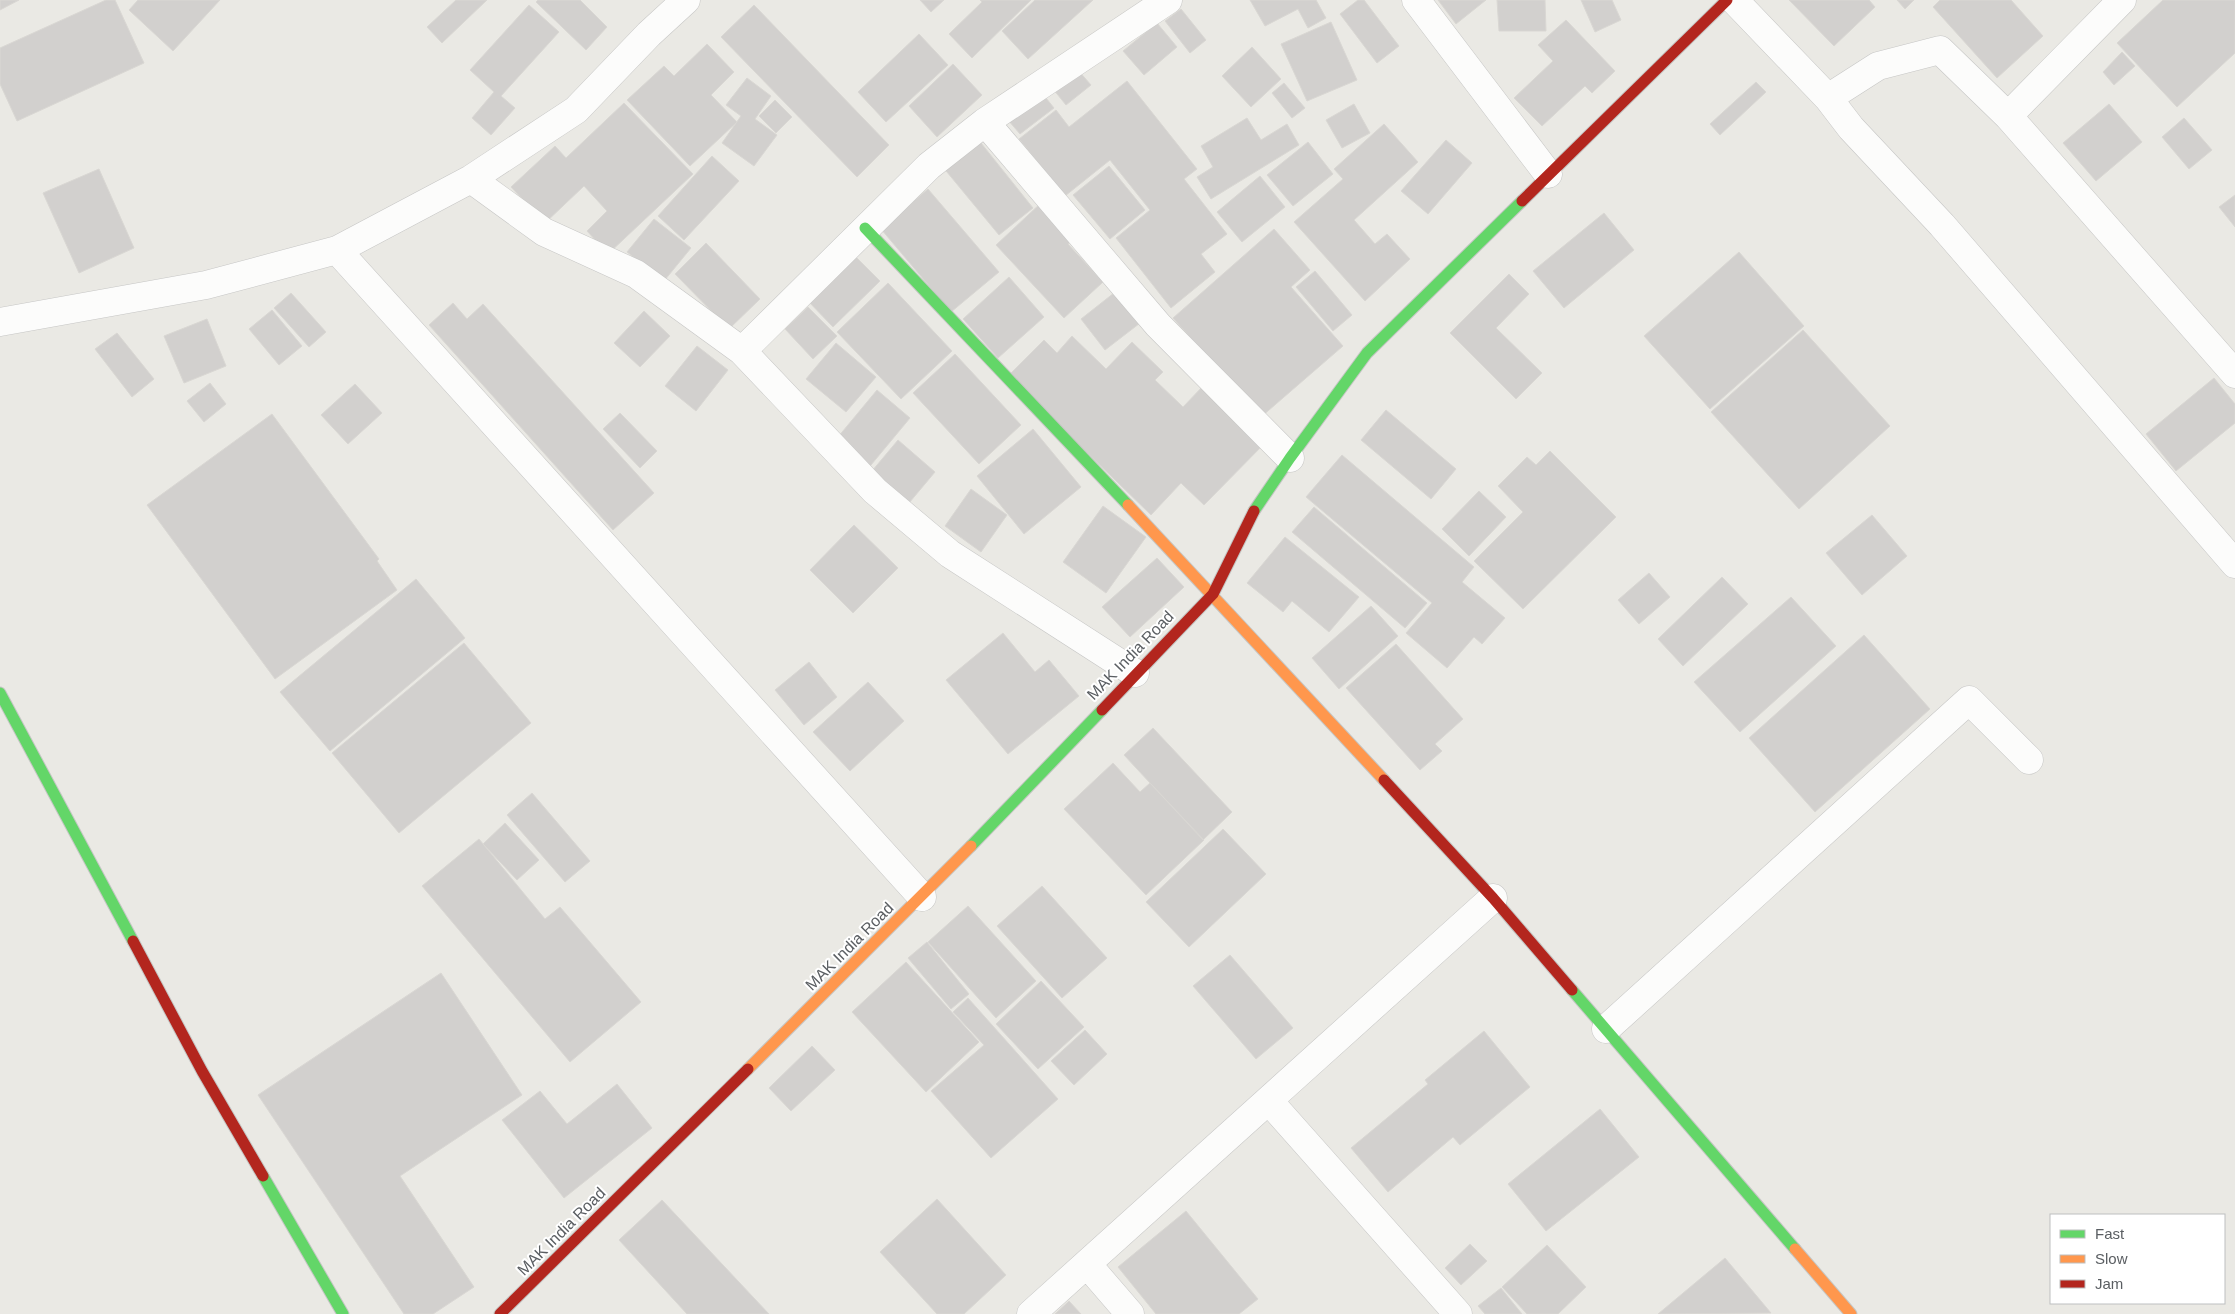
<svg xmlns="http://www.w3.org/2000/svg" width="2235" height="1314" viewBox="0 0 2235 1314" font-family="Helvetica,sans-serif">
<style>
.building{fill:#d2d0ce;stroke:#d9d7d3}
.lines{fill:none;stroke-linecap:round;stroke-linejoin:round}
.street-casing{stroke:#c6c6c5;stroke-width:29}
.fast-casing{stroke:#c5c6c4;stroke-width:13}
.slow-casing{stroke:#c5c6c4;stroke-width:13}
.jam-casing{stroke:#c5c6c4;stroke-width:13}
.street{stroke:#fcfcfb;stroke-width:28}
.fast{stroke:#63d668;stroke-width:11}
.slow{stroke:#ff974d;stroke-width:11}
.jam{stroke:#b3261e;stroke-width:11}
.labels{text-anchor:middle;stroke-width:4;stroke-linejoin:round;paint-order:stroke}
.street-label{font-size:16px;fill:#5a5e62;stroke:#fff}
</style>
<rect width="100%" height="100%" fill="#eae9e4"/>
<path class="building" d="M0 0H19L0 10Z
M106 0H115L144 63 17 121 0 84V48Z
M138 0H220L173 51 129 10Z
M456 0H487L442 43 427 27Z
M538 0H580L607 27 586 50 536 2Z
M920 0H944L931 12Z
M980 0H1031L972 58 949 34 982 2Z
M1035 0H1093L1028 59 1002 31Z
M1250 0H1316L1326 18 1308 28 1298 9 1265 26Z
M1358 0H1364L1399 46 1377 63 1340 14Z
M1438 0H1486L1456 24Z
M1497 0H1545L1546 31H1499Z
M1581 0H1612L1621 20 1595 32Z
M1789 0H1869L1875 7 1834 46Z
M1897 0H1914L1905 9Z
M1940 0H2011L2043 36 1997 78 1933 7Z
M2163 0H2235V53L2177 107 2117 43Z
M529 5 559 32 501 96 515 108 491 135 472 118 494 92 470 70Z
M754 5 889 145 857 177 721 37Z
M1181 9 1206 40 1190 53 1165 21Z
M1566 20 1615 71 1592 93 1585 86 1542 126 1514 98 1553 61 1538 45Z
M1331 22 1357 80 1307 101 1281 44Z
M1157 23 1177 47 1144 75 1123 51Z
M919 34 948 65 886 122 858 92Z
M707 44 734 72 711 95 737 122 690 166 627 100 664 66 674 76Z
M1252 47 1281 79 1251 107 1222 76Z
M2122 52 2135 66 2114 85 2103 72Z
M953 64 982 95 937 137 909 106Z
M1077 69 1091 85 1066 105 1053 89Z
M747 78 771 96 755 119 777 135 754 166 722 143 741 116 726 105Z
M1127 81 1197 169 1184 179 1227 234 1201 254 1215 272 1171 308 1116 238 1150 210 1110 160 1065 196 1019 139 1056 110 1069 127Z
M1756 82 1766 92 1720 135 1710 124Z
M1284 83 1305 108 1292 118 1272 93Z
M1042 93 1054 108 1020 134 1008 120Z
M775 100 792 117 776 133 759 116Z
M624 103 693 174 608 254 587 231 607 211 584 186 545 223 511 187 555 146 566 158Z
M1354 104 1370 133 1342 148 1326 120Z
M2109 104 2142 142 2096 181 2063 143Z
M1247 118 1261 140 1287 124 1299 145 1211 199 1197 177 1213 167 1201 146Z
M2184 118 2212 150 2189 169 2162 137Z
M1384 124 1418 162 1354 220 1375 244 1387 234 1410 259 1365 301 1294 222 1343 179 1334 169Z
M977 138 1033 208 999 235 942 166Z
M1446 140 1472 163 1428 214 1401 191Z
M1308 142 1333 174 1293 206 1267 175Z
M712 156 739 181 684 240 658 216Z
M1109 166 1145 210 1110 239 1073 195Z
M99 169 134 248 79 273 43 193Z
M1260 176 1285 207 1242 242 1217 212Z
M928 189 999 272 951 312 881 229Z
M2235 195V227L2219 207Z
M1042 202 1075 238 1068 244 1103 282 1064 318 996 245Z
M1604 213 1634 250 1564 308 1533 271Z
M654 219 691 248 664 281 627 252Z
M1274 229 1310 270 1291 287 1343 346 1261 417 1173 318Z
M706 243 760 299 729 329 675 274Z
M1739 252 1804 326 1710 409 1644 336Z
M854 255 880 281 833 327 807 300Z
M1315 271 1352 315 1333 331 1296 287Z
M1509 274 1529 294 1496 328 1542 373 1516 399 1450 333Z
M1009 277 1044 317 998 358 963 319Z
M888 283 952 351 901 399 837 332Z
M1119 289 1144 320 1105 350 1081 319Z
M291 293 326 332 309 347 274 308Z
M453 303 467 319 483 304 654 493 613 530 429 325Z
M808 307 837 336 813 359 785 329Z
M272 310 302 346 279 365 249 329Z
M644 311 670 336 640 367 614 343Z
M207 319 226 366 184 383 164 336Z
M1803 330 1890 426 1799 509 1711 412Z
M117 333 154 379 132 397 95 349Z
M1072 336 1106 369 1132 342 1163 372 1155 380 1183 407 1204 385 1264 444 1204 505 1181 483 1151 515 1008 376 1044 340 1057 353Z
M836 343 876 377 846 412 806 379Z
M697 346 728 370 696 411 665 386Z
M955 354 1021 425 979 464 913 393Z
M2214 378 2235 404V423L2176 471 2146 434Z
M210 383 226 404 204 422 187 401Z
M355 384 382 413 348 444 321 415Z
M877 390 910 418 866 471 833 443Z
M1386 410 1456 469 1431 499 1361 440Z
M620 413 657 451 640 468 603 429Z
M272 414 379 559 377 561 397 590 275 679 147 505Z
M1033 429 1081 487 1024 534 977 476Z
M898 440 935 472 909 503 872 471Z
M1550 451 1616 517 1523 609 1474 561 1523 512 1498 486 1527 457 1536 465Z
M1342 455 1474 567 1462 582 1505 618 1482 644 1474 637 1447 668 1406 633 1432 603 1306 497Z
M971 489 1007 515 981 552 945 526Z
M1479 491 1506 517 1469 556 1442 529Z
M1103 506 1146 537 1106 593 1063 562Z
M1314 507 1427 603 1405 628 1292 532Z
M1872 515 1907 556 1862 595 1826 553Z
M854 525 898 568 853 613 810 570Z
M1285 537 1359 597 1329 632 1292 601 1283 612 1247 583Z
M1157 558 1184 587 1130 637 1102 607Z
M1649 573 1670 597 1639 624 1618 600Z
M1722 577 1748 604 1683 666 1658 639Z
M416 579 465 638 330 751 280 692Z
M1791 597 1836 646 1740 732 1694 682Z
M1371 606 1398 636 1339 689 1312 658Z
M1003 633 1035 672 1049 660 1079 696 1008 754 946 680Z
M1864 635 1930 709 1815 812 1749 738Z
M464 643 531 723 399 833 332 753Z
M1396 644 1463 719 1435 744 1442 751 1420 770 1346 688Z
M809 662 837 697 804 725 775 690Z
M868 682 904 721 850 771 813 732Z
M1153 728 1232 812 1203 840 1124 755Z
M1113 763 1140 792 1150 783 1204 840 1146 895 1064 809Z
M532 793 590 861 565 882 507 815Z
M505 823 539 860 517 880 483 844Z
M1223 829 1266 874 1189 947 1146 902Z
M479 839 545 919 560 907 641 1002 570 1062 422 886Z
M1042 886 1107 958 1062 998 997 926Z
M968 906 1036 981 996 1018 928 942Z
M927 942 969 994 951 1009 908 958Z
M1230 955 1293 1028 1256 1059 1193 986Z
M906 962 979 1042 926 1092 852 1012Z
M441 973 522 1095 400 1176 474 1287 433 1314H404L258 1095Z
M1041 981 1084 1027 1038 1069 996 1024Z
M968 998 1058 1099 991 1158 931 1091 984 1045 953 1012Z
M1085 1030 1107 1054 1074 1085 1051 1061Z
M1484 1031 1530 1087 1460 1145 1453 1137 1388 1192 1351 1148 1428 1084 1425 1080Z
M812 1046 835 1070 791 1111 769 1088Z
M617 1084 652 1128 564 1198 502 1120 540 1091 567 1124Z
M1600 1109 1639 1157 1546 1231 1508 1184Z
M937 1199 1006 1275 964 1314H937L880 1252Z
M662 1200 769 1314H687L619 1240Z
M1186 1211 1258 1299 1239 1314H1156L1118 1267Z
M1470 1244 1487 1261 1461 1285 1445 1268Z
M1547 1245 1586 1287 1558 1314H1527L1502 1287Z
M1725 1258 1771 1313 1658 1314Z
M1501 1288 1522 1314H1485L1478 1306Z
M1069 1301 1081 1314H1055Z"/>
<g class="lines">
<g class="street-casing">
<path id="street" d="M1416 0 1548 174
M1734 0 1828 98 1851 128 1942 225 2235 564
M1828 98 1878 66 1940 50 2008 116 2235 374
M2008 116 2122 0
M985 122 1158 325 1290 458
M471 179 544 232 636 274 742 351 929 166 985 122 1168 0
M337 250 922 897
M0 322 206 285 337 250 471 179 576 110 649 34 686 0
M742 351 875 491 950 554 1135 673
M1606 1029 1969 700 2029 760
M1269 1101 1458 1314
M1087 1264 1130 1314
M1031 1314 1493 898"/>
</g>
<g class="fast-casing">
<path id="fast" d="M865 228 1128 505
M1254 511 1290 458 1367 353 1522 201
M0 693 133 941
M971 846 1102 710
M1572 990 1795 1249
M263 1176 343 1314"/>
</g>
<g class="slow-casing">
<path id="slow" d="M1128 505 1384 780
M748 1069 971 846
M1795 1249 1851 1314"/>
</g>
<g class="jam-casing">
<path id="jam" d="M1522 201 1727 0
M1102 710 1213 594 1254 511
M1384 780 1493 898 1572 990
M133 941 202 1071 263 1176
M500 1314 748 1069"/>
</g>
<use href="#street" class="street"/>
<use href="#fast" class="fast"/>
<use href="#slow" class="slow"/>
<use href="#jam" class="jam"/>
</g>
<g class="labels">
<g class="street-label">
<text transform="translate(1130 655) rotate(-46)" y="6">MAK India Road</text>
<text transform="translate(849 946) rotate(-45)" y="6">MAK India Road</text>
<text transform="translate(561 1231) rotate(-45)" y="6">MAK India Road</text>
</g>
</g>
<rect x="2050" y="1214" width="175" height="90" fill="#ffffff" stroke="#bdbfc0"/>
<rect x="2060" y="1230" width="25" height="8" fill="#63d668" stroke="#bdbfc0"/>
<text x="2095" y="1239" font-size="15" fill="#5a5e62">Fast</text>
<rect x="2060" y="1255" width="25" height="8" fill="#ff974d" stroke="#bdbfc0"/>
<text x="2095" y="1264" font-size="15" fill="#5a5e62">Slow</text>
<rect x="2060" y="1280" width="25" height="8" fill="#b3261e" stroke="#bdbfc0"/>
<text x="2095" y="1289" font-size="15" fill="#5a5e62">Jam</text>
</svg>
